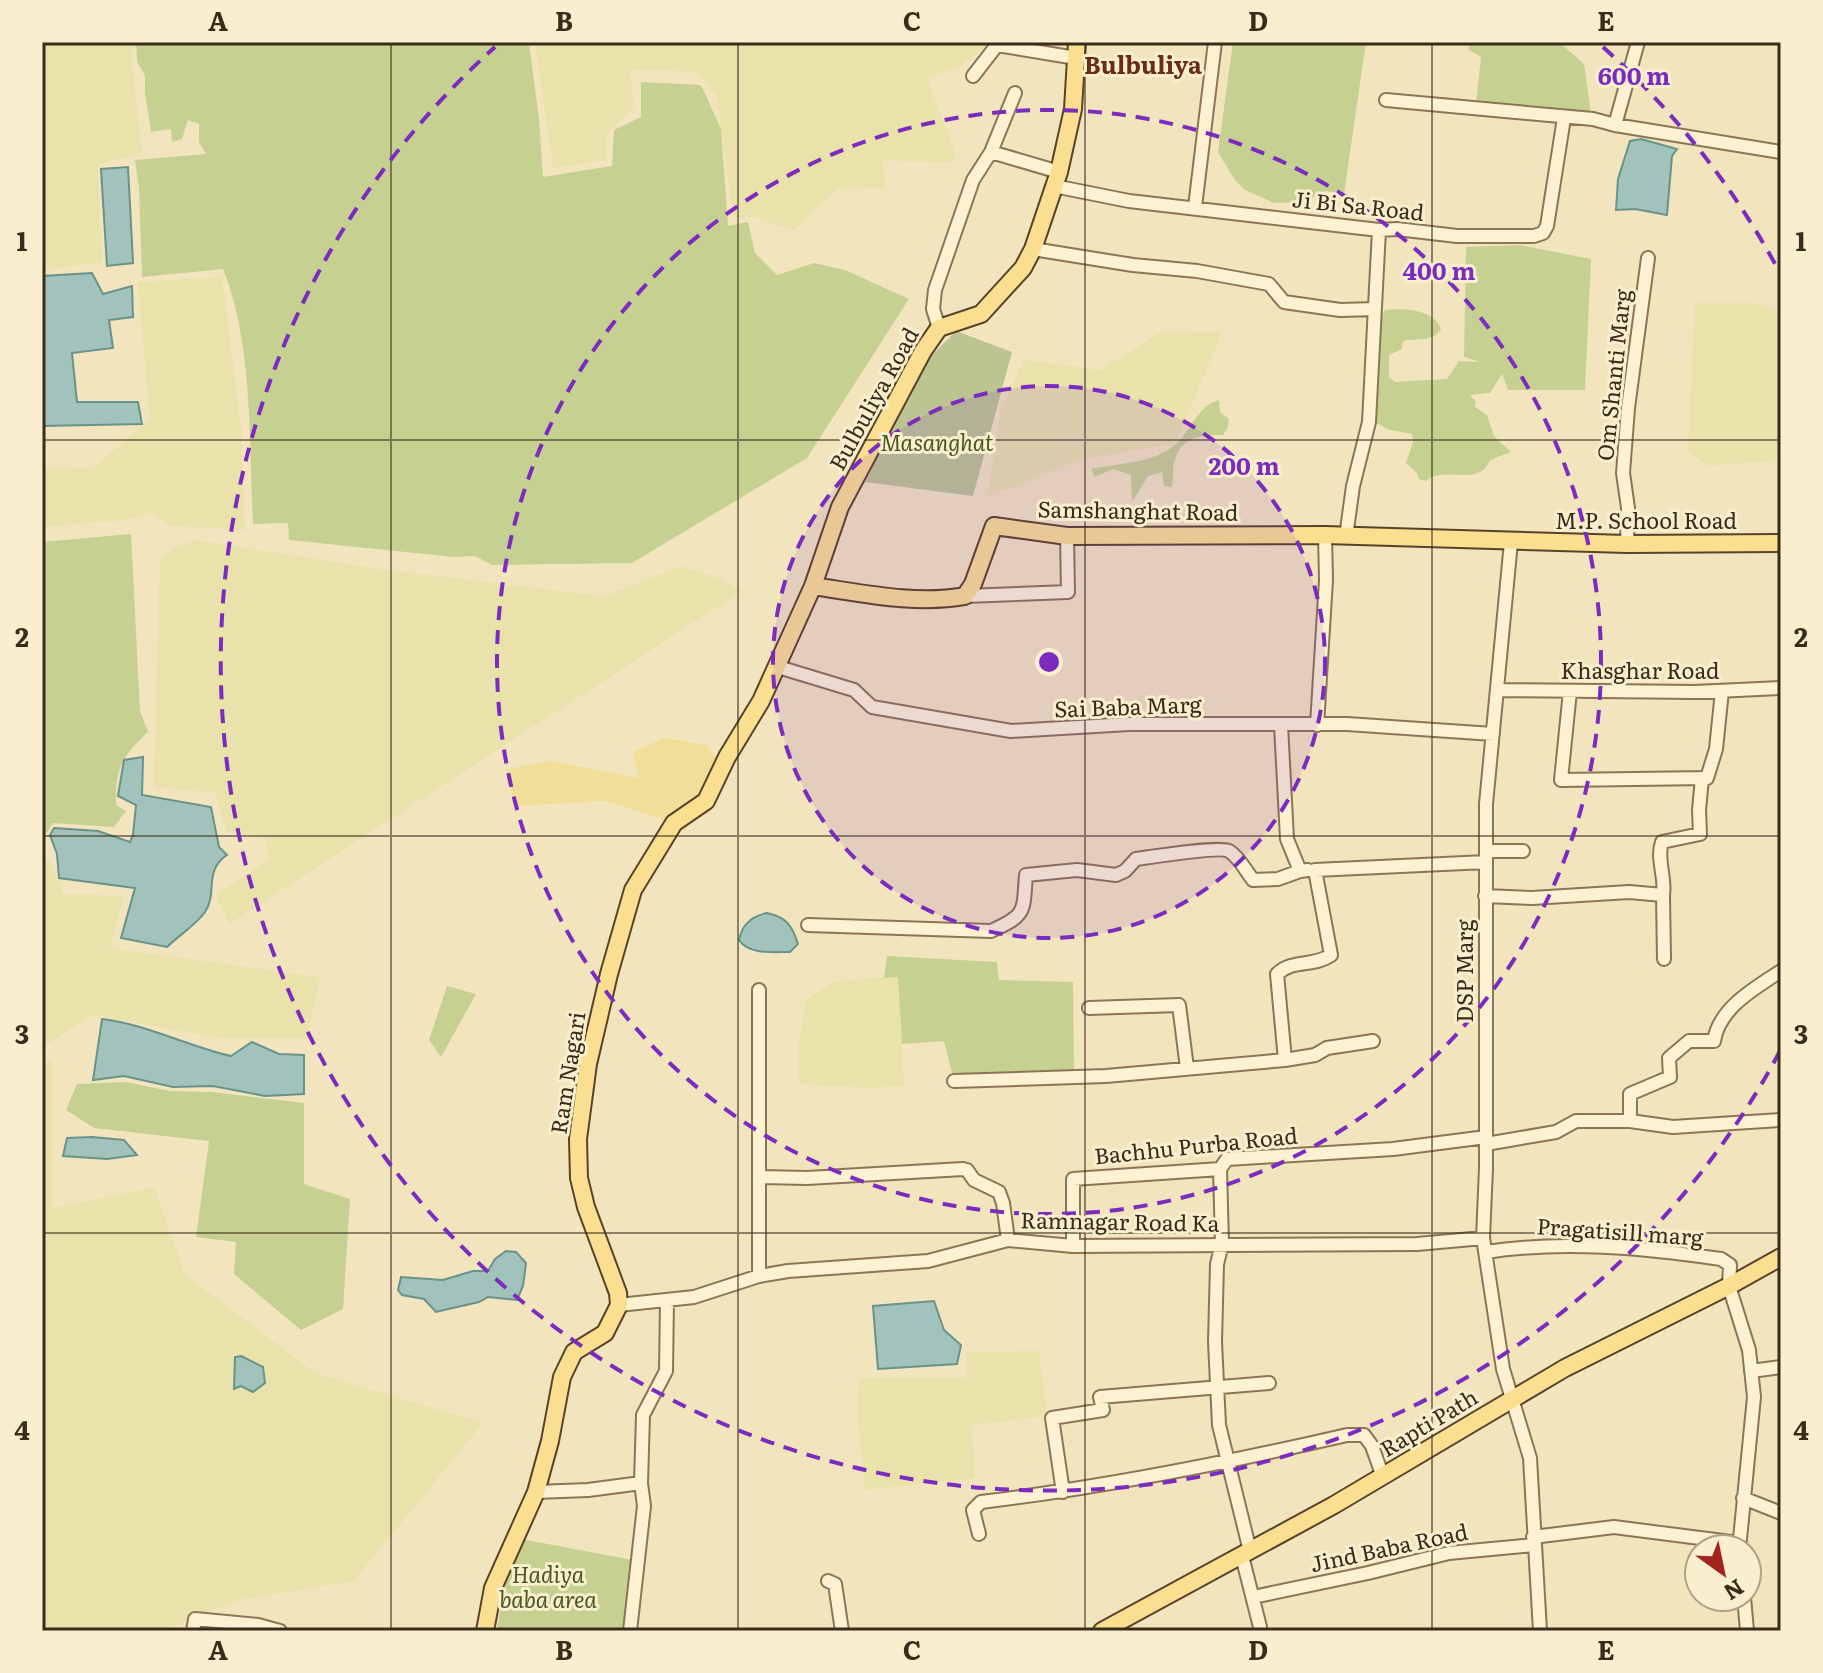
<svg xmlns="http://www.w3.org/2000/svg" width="1823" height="1673" viewBox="0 0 1823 1673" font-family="Literata,serif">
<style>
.farmland{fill:#e9e2aa}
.green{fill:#c6d191}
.sand{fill:#f1de98}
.cemetery{fill:#bcc591}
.water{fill:#a2c3bb;stroke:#68928a;stroke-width:2}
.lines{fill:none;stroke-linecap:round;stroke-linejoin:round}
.minor-casing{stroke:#8c7555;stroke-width:16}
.major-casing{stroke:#59422a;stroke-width:20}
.minor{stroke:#fcf2d2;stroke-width:12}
.major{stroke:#fadf91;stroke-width:16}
.grid{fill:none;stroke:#3a2c1b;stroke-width:2;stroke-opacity:0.55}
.ring{fill:none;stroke:#7b2cbf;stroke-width:4;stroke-dasharray:14 10}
.labels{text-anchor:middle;stroke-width:6;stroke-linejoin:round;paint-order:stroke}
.street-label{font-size:22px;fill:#3a2c1b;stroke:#f9efce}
.park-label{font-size:22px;font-style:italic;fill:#47591f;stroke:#f9efce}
.neighbourhood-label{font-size:24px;font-weight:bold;fill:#6b2c16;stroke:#f9efce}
.centre{fill:#7b2cbf;stroke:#f9efce;stroke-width:4}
.ring-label{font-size:24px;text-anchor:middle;font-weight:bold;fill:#7b2cbf;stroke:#f9efce;stroke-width:6;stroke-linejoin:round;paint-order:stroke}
.neatline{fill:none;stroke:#3a2c1b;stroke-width:3}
.grid-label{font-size:26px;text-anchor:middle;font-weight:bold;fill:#3a2c1b}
</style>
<rect width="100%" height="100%" fill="#f2e5be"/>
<path class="farmland" d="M42 42H135L131 55 142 152 98 165 102 262 42 270Z
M535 42H991L960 66 927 78 956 156 949 163 882 160 886 188 837 189 793 231 754 217 733 218 717 95 696 72 630 69 634 107 606 134V160L553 168Z
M222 277 241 428 245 530 170 526 152 512 126 520 42 527V469L93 468 150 419 138 282Z
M1695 303H1757L1781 313V460L1708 466 1688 451Z
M1222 332 1176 443 1075 461 1020 485 987 496 1001 409 1024 360 1100 370 1160 333Z
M195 540 380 569 604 596 681 566 716 577 742 591 229 924 216 894 269 860 266 838 226 832 216 793 154 787 160 558 176 547Z
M42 860 50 861 63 894 124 896 110 948 320 977 307 1039 213 1037 94 1015 42 1047Z
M898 976 904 1086 869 1088 799 1084 798 1049 806 1000 832 982Z
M52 1059V1208L154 1187 185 1275 315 1373 483 1423 354 1581 238 1600 161 1631H42V1066Z
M1039 1351 1047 1416 972 1425 975 1478 865 1490 858 1420 859 1379 967 1377 966 1352Z"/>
<path class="green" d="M170 42H529L539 119 543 177 612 166 614 130 641 117V82L701 85 721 129 728 226 748 222 755 253 777 275 814 263 845 270 909 299 807 458 632 563 492 565 475 556 454 557 289 540 288 523 253 524C249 445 253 341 223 269L142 277 139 188 135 160 206 154 199 142V124L188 120 182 139 172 142 171 129 151 132 145 94V76L137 61 136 44Z
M1233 42H1366L1344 194 1326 191 1302 202 1274 203 1245 190 1234 179 1218 152Z
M1470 42H1559L1584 64 1591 112 1476 103 1481 57 1468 49Z
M1520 245 1591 259 1585 390H1508L1502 374 1490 393 1470 395 1476 402 1475 407 1487 415 1494 436 1511 452 1490 460C1479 489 1444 464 1426 481L1419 479 1417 473 1406 463 1413 442 1412 434 1390 430 1372 421 1378 324 1385 310C1404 308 1434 309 1441 329 1430 344 1418 337 1403 341L1402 349 1389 355V377L1395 382 1447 379 1459 361 1480 362 1464 357 1466 247Z
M1219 400 1220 412 1229 419 1228 427 1223 435C1201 435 1182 436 1175 460 1172 468 1174 478 1172 487L1164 486 1162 472 1148 476 1132 502 1131 475 1113 469 1095 477 1091 469C1115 464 1150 463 1171 448 1190 435 1196 406 1219 400Z
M131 534 140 711 148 732C122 756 115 769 116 805L126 811 114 827 53 823 42 841V542Z
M887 956 997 962 999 980 1073 982 1074 1069 954 1081 944 1041 902 1044 898 977 884 978Z
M447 986 476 994 441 1057 429 1040Z
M126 1082 170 1091 211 1092 304 1103V1184L350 1199 343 1309 301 1330 234 1274 236 1242 196 1237 209 1141 94 1128 66 1110 77 1084Z
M516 1538 638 1561 632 1631H497L502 1593Z"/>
<path class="sand" d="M664 738 707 745 719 763 700 806 694 800 666 820 606 801 514 806 507 769 551 761 639 778 633 752Z"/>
<path class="cemetery" d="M956 331 1012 352 973 496 865 482 927 360Z"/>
<path class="water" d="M1641 139 1677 149 1672 156 1667 215 1635 209 1616 210 1618 179 1630 141Z
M128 167 133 263 107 266 101 169Z
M92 273 103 294 132 286 133 317 109 320 113 348 72 353 77 402H138L142 424 42 426V276Z
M143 757 142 795 211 807 219 847 227 855C203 871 218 893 205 912 196 925 178 936 167 947L121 938 135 888 59 878 57 854 50 835 54 828 98 831 130 842 133 835 136 805 118 796 124 760Z
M767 913C786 917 792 925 798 944L790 952C773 952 749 955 739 940 742 924 752 916 767 913Z
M102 1019C146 1024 187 1046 231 1056L252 1042 279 1054 304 1055V1094L265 1096 213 1086 173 1087 124 1076 93 1080Z
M92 1137 124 1140 137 1155 107 1159 63 1156 67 1138Z
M506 1251 516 1252 526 1263 523 1286 517 1300 488 1297 479 1302 436 1312 424 1299 402 1295 398 1290 401 1277 443 1280 473 1271H488L495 1259Z
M934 1301 944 1330 961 1345 957 1364 878 1369 873 1306Z
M241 1356 263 1367 265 1383 253 1392 241 1386 234 1389 235 1357Z"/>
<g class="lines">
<g class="minor-casing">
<path id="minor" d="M973 76 997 45 1076 58
M1015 93 991 152 1059 172
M1386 100 1593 119 1615 125 1781 152
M1615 125 1638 42
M1054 186 1129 201 1379 230 1397 229 1457 236H1534L1543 233 1547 226 1564 118
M1195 207 1215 42
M1033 249 1133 265 1197 271 1269 284 1284 302 1340 310 1375 309
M939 328 933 309 935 290 973 180 991 152
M1346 537 1353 486 1369 422 1379 230
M1511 542 1486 804V1168L1483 1238 1503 1369 1530 1458 1540 1631
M1627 544 1628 508 1623 473 1628 408 1648 258
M965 596 1068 592 1067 536
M775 666 854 690 872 707 1011 731 1129 724H1347L1493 734
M1499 690 1695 692 1781 688
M1570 691 1561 780 1707 778 1716 749 1722 691
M1281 725 1287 839 1300 871 1308 870
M1317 725 1326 580 1325 535
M1486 851H1523
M1663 895C1666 878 1656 858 1662 842L1700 834 1699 810 1702 778
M1485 896 1532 898 1629 892 1663 895 1664 959
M808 925 991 931C1027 915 1023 912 1026 875L1077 870 1116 875 1125 871 1136 859C1150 857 1220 846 1229 851 1239 857 1246 871 1253 880L1278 879 1300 871
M759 990V1177
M1089 1008 1179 1005 1187 1068
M1285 1060 1315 1055 1327 1048 1373 1041
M954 1081 1106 1076 1285 1060 1277 974C1292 959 1314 967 1331 955L1315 870 1486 862
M1630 1121V1094L1670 1077 1669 1058 1689 1041H1714C1719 1008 1755 988 1781 971
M1486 1144 1556 1132 1576 1121H1630L1673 1127 1781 1120
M1220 1169 1222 1244 1217 1264 1215 1342 1219 1425 1250 1551
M1073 1246V1179L1220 1169 1227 1159 1393 1149 1486 1137
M1486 1252C1563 1240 1644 1248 1721 1259L1730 1265 1729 1286 1749 1350 1754 1397 1739 1549
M759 1276V1177L807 1178 963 1169 967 1170 974 1180 999 1192 1003 1203 1008 1240
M619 1305 694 1297 759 1276 788 1271 928 1261 1008 1240 1073 1246 1417 1244 1483 1238
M1751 1371 1781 1367
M536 1492 588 1490 641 1483
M1063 1492 1052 1418 1103 1410 1100 1397 1269 1383
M1743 1498 1781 1513
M979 1534 973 1510 981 1502C1105 1487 1226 1463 1347 1435H1364L1372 1446 1383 1477
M1533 1537 1614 1527 1739 1543
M1242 1556 1260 1627 1259 1631
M828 1581 835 1584 842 1631
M1253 1597 1368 1573 1449 1553 1533 1545
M1744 1597 1747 1631
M193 1631 195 1619 258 1625 280 1631
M630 1631 644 1506 641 1483 643 1415 666 1371 667 1301"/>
</g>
<g class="major-casing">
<path id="major" d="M813 586C862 593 915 605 965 596L973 584 994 526 1067 536 1325 535 1627 544 1781 543
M485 1631 493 1588 536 1492 550 1441 562 1377 574 1352 605 1333 619 1305 618 1293 586 1207 579 1178 578 1139 588 1064 609 974 633 890 674 823 706 801 727 757 761 701 813 586 840 507 923 351 939 328 981 314 1023 268 1033 249 1059 172 1073 109 1077 42
M1102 1631 1334 1505 1565 1368 1729 1286 1781 1257"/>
</g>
<use href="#minor" class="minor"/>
<use href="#major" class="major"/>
</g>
<path class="grid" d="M391 42V1631M738 42V1631M1085 42V1631M1432 42V1631M42 440H1781M42 836H1781M42 1233H1781"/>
<circle cx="1049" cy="662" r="276" fill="#7b2cbf" fill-opacity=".12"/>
<g class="ring">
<circle cx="1049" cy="662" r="276"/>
<circle cx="1049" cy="662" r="552"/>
<path d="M1780 1051A828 828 0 1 1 495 47M1603 47A828 828 0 0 1 1780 273"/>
</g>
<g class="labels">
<g class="street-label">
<text transform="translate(1358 206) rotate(6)" y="8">Ji Bi Sa Road</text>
<text transform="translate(1614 375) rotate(-84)" y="8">Om Shanti Marg</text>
<text transform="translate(874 399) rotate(-61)" y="8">Bulbuliya Road</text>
<text transform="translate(1138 511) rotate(1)" y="8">Samshanghat Road</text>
<text x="1646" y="529">M.P. School Road</text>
<text x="1640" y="679">Khasghar Road</text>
<text transform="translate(1128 707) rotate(-2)" y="8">Sai Baba Marg</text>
<text transform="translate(1465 971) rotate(-90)" y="8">DSP Marg</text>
<text transform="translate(568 1073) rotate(-81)" y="8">Ram Nagari</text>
<text transform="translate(1196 1146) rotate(-6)" y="8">Bachhu Purba Road</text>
<text transform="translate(1120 1222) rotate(1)" y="8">Ramnagar Road Ka</text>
<text transform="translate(1620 1232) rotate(4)" y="8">Pragatisill marg</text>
<text transform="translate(1429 1423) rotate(-31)" y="8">Rapti Path</text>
<text transform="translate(1389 1548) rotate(-12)" y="8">Jind Baba Road</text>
</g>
<g class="park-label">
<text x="937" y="451">Masanghat</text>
<text x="548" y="1583">Hadiya<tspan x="548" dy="25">baba area</tspan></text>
</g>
<g class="neighbourhood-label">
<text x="1143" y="74">Bulbuliya</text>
</g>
</g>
<circle cx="1049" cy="662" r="12" class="centre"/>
<g class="ring-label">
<text x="1634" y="85">600 m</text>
<text x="1439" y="280">400 m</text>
<text x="1244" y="475">200 m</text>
</g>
<rect width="1823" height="1673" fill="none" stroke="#f9efce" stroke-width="88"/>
<g transform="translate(1723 1573) rotate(147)"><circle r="38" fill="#f9efce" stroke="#ada186" stroke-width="2"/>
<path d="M0-6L14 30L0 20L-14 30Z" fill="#a1241e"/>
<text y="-12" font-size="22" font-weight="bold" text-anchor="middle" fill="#3a2c1b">N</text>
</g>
<rect x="44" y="44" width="1735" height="1585" class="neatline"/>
<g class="grid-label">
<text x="218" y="31">A</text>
<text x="564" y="31">B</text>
<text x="912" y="31">C</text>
<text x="1258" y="31">D</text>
<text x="1606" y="31">E</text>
<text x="22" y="251">1</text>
<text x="1801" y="251">1</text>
<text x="22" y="647">2</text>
<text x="1801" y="647">2</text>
<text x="22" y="1044">3</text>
<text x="1801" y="1044">3</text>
<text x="22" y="1440">4</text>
<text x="1801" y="1440">4</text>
<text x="218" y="1660">A</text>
<text x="564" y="1660">B</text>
<text x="912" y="1660">C</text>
<text x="1258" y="1660">D</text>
<text x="1606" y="1660">E</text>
</g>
</svg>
